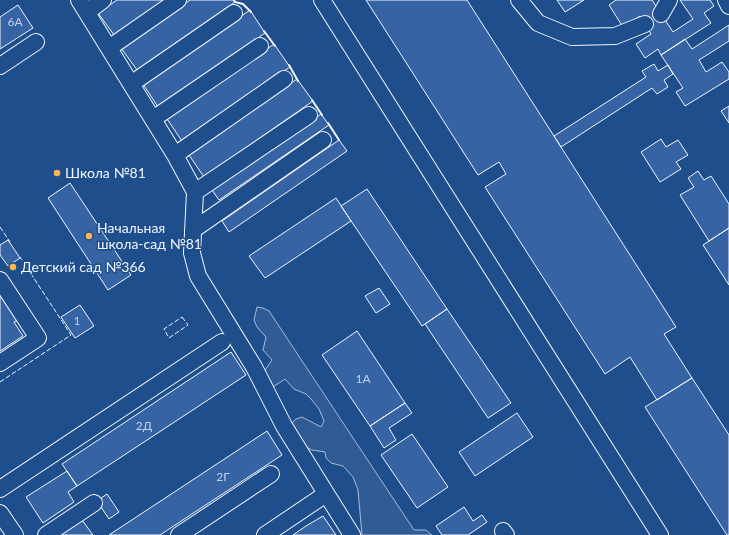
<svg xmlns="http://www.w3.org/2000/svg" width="729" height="535" viewBox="0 0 729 535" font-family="Lato,sans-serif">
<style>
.built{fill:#305b95;stroke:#a8bbd7}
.building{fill:#3563a3;stroke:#f2f6ff}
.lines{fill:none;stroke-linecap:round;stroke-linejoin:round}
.minor-casing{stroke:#f2f6ff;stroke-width:18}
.minor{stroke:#1f4e8c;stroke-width:16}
.fence{stroke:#f2f6ff;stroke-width:1;stroke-dasharray:5 2;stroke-linecap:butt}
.wall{stroke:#f2f6ff;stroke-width:2}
.poi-dot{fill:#ffb74d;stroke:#1f4e8c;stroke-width:1.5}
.labels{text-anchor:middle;stroke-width:3;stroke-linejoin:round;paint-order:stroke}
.number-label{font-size:12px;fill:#c3d1e8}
.poi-label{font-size:14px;fill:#f2f6ff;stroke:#1f4e8c;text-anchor:start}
</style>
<rect width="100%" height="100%" fill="#1f4e8c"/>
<path class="built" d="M257 307 263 308 269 311 414 530H426L432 535H362L358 490 353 477 343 466 331 463 326 458 325 452 312 450 306 447 291 424 296 419 302 417 321 427 324 421 319 409 311 399 306 394 294 389 285 379 273 387 267 383 264 377 265 370 272 360 263 350 266 337 257 327 254 320Z"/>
<path class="building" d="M117 0H165L114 35 98 13Z
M190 0H234L235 2 137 70 121 48Z
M366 0H467L676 327 664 334 692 378 657 400 630 357 605 374 485 187 506 174 499 162 478 175Z
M557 0H584L565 12Z
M616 0H652L673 32 693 19 680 0H710L714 6 704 13 711 23 661 55 658 49 645 58 636 44 651 34 640 16 623 27 609 5Z
M18 5 33 28 0 49V17Z
M250 10 265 33 158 107 143 84Z
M729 25V41L699 60 706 72 722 62 729 72V79L685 106 676 92 683 88 661 55 685 39 692 49Z
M274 44 290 67 182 141 167 119Z
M654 64 658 71 668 65 673 74 664 80 668 87 657 94 652 88 561 147 554 136 646 77 642 71Z
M297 79 313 101 204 177 189 155Z
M729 106V123L721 111Z
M321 114 329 125 219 200 212 190Z
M661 139 666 147 678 140 688 155 676 162 681 169 660 182 641 152Z
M339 140 347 151 229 232 222 221Z
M698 171 704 180 711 176 729 204V228L709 241 680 195 694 187 688 178Z
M70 183 131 275 108 290 48 198Z
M367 189 447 309 422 326 341 206Z
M336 198 351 221 265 278 249 256Z
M729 228V285L703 245Z
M8 240 20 258 8 266 0 255V245Z
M379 288 390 304 376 313 365 296Z
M0 293 18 320 14 322 23 336 0 351Z
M80 305 94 326 75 338 61 317Z
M447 309 511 403 488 418 425 324Z
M357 331 405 403 370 426 322 355Z
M231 352 246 375 77 486 62 464Z
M692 378 729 435V535H727L645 407Z
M405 403 412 413 389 428 396 440 384 448 370 426Z
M517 413 533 437 475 476 459 452Z
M267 431 282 455 198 510 160 535H109Z
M412 434 448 487 417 508 381 455Z
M67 471 77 486 68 492 74 502 43 523 26 497Z
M107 494 119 512 109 519 97 501Z
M464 507 473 521 482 515 487 522 468 535H442L436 526Z
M323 516 336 535H293L306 526Z
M82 520 93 535H59Z"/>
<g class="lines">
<g class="minor-casing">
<path id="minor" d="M79 0 175 155 195 192 192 253 198 276 254 367 284 426 352 535
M322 0 660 535
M519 0 538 23 572 37 615 36 645 24
M726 0 729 6
M87 12 103 0
M661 14 669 0
M109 48 178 0
M0 66 36 42
M131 84 234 13
M153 119 260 46
M175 155 284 79
M195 192 309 115
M193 230 323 140
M0 280 38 338 0 363
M0 489 222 342
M0 513 15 535
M503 531 506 535
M46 535 94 503
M179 535 271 474
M265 535 326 494"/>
</g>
<use href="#minor" class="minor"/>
<path class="fence" d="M0 227 10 242
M182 317 188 325 169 338 164 329Z
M0 382 71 335 20 257"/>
<path class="wall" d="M234 0 235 2 243 4 251 12
M264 31 275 46
M289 65 298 81
M312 100 322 115
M328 123 339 140"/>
</g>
<g class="poi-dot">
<circle cx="57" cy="173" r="4"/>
<circle cx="89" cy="236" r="4"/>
<circle cx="13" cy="267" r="4"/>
</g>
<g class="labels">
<g class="number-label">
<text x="15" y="26">6А</text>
<text x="77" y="325">1</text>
<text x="363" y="383">1А</text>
<text x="144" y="430">2Д</text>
<text x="223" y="481">2Г</text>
</g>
<g class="poi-label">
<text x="65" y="178">Школа №81</text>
<text x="97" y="233">Начальная<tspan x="97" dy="16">школа-сад №81</tspan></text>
<text x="21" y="272">Детский сад №366</text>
</g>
</g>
</svg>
